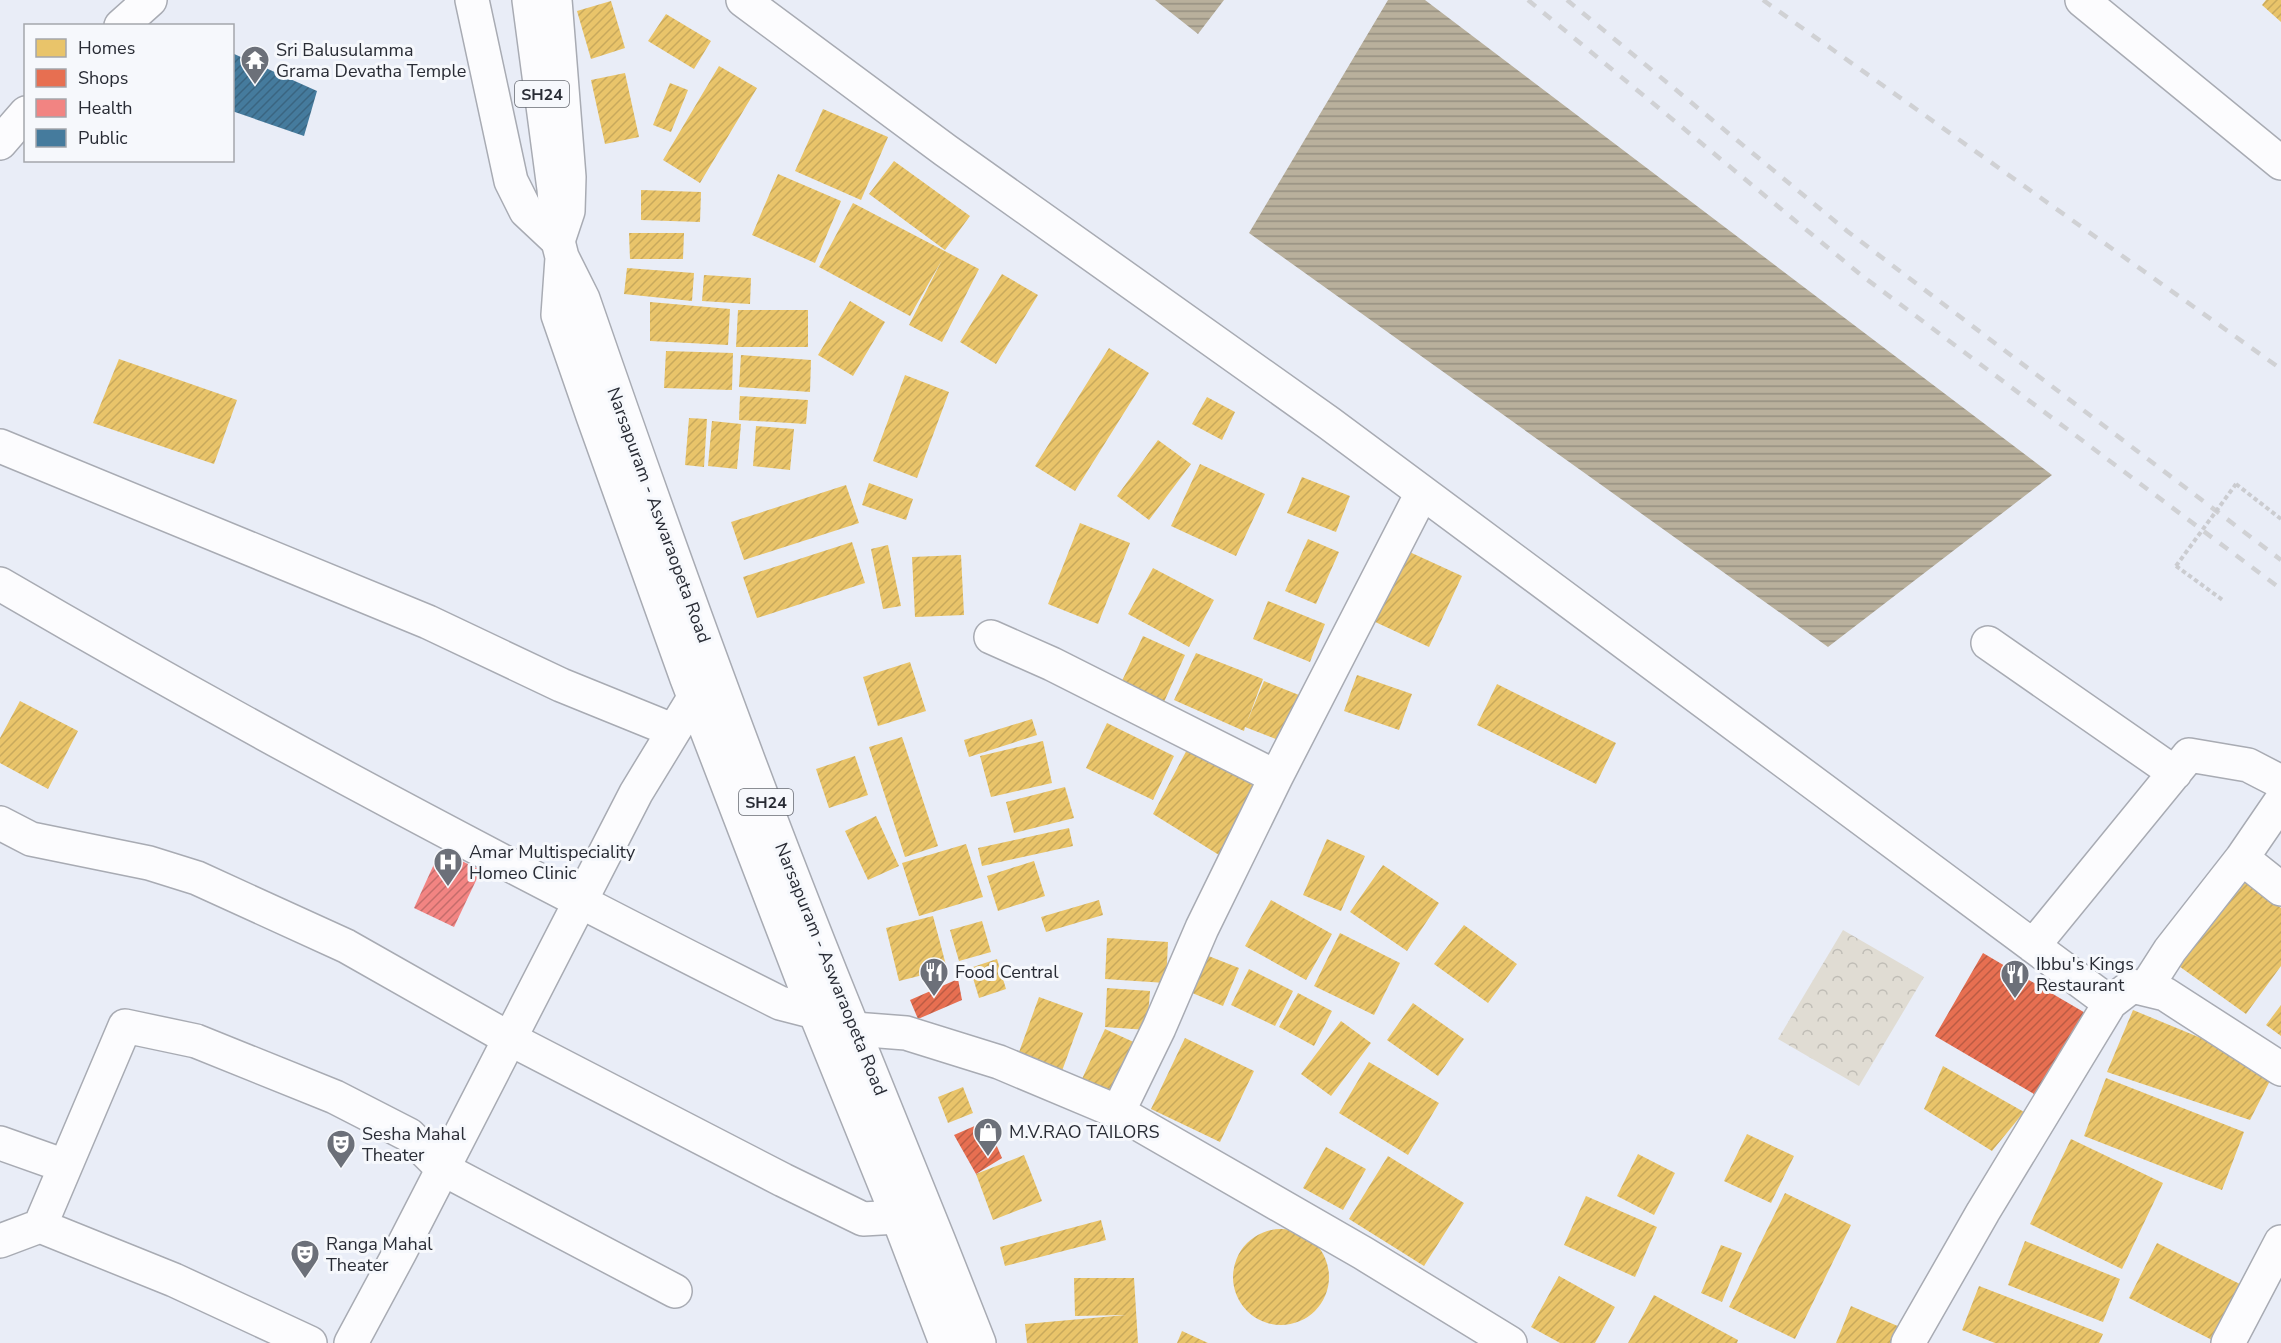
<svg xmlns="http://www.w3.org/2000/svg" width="2281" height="1343" viewBox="0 0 2281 1343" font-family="'Nunito Sans',sans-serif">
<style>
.park{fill:url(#park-crowns)}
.water{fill:url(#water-rules)}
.homes{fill:url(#homes-hatch)}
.shops{fill:url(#shops-hatch)}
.health{fill:url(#health-hatch)}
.public{fill:url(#public-hatch)}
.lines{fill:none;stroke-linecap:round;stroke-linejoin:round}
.minor-casing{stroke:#a8abb3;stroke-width:36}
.major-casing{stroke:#a8abb3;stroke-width:36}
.path{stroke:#cbccd0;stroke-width:4;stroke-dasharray:4.5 3;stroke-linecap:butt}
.minor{stroke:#fcfcfe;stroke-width:33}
.major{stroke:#fcfcfe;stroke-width:33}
.rail{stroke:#d0d1d4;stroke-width:4.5;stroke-dasharray:10 10;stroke-linecap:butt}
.path-bridge{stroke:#cbccd0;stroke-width:4;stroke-dasharray:4.5 3;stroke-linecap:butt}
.labels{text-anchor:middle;stroke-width:6;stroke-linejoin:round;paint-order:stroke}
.shield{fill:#f6f8fc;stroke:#666971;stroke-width:1.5}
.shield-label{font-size:16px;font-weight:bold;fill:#292c35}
.poi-label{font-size:18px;fill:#292c35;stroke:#f6f8fc;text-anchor:start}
.street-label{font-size:18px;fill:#292c35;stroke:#f6f8fc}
</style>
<defs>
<pattern id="park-crowns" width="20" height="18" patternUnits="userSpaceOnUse" patternTransform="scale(1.5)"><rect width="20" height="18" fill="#e0dcd3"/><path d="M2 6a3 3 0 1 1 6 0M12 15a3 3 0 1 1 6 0" fill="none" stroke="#c0bdb6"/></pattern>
<pattern id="water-rules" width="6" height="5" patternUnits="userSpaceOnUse" patternTransform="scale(1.5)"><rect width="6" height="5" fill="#b9b09c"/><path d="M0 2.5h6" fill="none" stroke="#968f80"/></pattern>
<pattern id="homes-hatch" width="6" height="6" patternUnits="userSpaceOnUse" patternTransform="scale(1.5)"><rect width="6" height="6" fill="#e9c46a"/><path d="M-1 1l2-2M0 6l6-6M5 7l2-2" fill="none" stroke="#c8a95c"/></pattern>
<pattern id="shops-hatch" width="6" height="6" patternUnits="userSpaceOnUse" patternTransform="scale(1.5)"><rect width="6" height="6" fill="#e76f51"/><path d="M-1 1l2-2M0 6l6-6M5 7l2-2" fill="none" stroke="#bb5b44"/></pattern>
<pattern id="health-hatch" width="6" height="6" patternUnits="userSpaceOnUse" patternTransform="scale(1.5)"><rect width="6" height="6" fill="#f28482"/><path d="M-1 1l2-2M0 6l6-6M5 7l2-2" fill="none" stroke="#c46c6b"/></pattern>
<pattern id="public-hatch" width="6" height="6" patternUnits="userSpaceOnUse" patternTransform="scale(1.5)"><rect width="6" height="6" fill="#457b9d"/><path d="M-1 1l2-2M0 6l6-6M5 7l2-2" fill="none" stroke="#3a6581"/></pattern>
</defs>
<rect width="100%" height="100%" fill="#e9edf7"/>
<path class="park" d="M1843 930 1924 977 1859 1086 1778 1039Z"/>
<path class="water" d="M1155 0H1224L1198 34Z
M1388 0H1425L2052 475 1828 647 1249 233Z"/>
<path class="homes" d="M2266 0H2281V22L2262 5Z
M611 1 625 48 591 59 577 11Z
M666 14 711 41 694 69 648 41Z
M719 66 757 88 700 183 663 160Z
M625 73 639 137 605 144 591 80Z
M670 83 688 90 671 132 653 125Z
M823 109 888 137 861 200 795 171Z
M894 161 970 216 945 250 869 194Z
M778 174 841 201 815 263 752 235Z
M641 190 701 192 700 222 641 220Z
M853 203 979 269 942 342 909 325 942 260 910 316 819 267Z
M629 233H684L683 259H630Z
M627 268 694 273 692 301 624 294Z
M1002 274 1038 295 996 364 960 342Z
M704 275 751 278 750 304 702 301Z
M850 301 885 322 853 376 818 355Z
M650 302 730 309 728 345 650 341Z
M738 310H808V347H736Z
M1109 348 1149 373 1075 491 1035 466Z
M666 351 733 353 732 390 664 388Z
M741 355 811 360 810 392 739 387Z
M119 359 237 400 214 464 93 423Z
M905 375 949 392 917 478 873 461Z
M740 396 808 400 806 424 739 420Z
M1207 397 1235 412 1222 440 1192 424Z
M689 418 707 419 704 467 685 465Z
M712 421 741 424 737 469 708 466Z
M756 426 794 429 790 470 753 466Z
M1158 440 1191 464 1149 520 1117 496Z
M1200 464 1265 494 1236 556 1171 526Z
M1302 477 1350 496 1336 532 1287 513Z
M869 483 913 499 906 520 862 505Z
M846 485 859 523 744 560 731 522Z
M1080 523 1130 543 1098 624 1048 604Z
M1308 539 1339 552 1316 604 1285 591Z
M852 542 865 583 757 618 743 577Z
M888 545 901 606 883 609 871 549Z
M1403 549 1462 576 1429 647 1371 620Z
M961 555 964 615 915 617 912 557Z
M1153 568 1214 600 1189 647 1128 614Z
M1268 601 1325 624 1310 662 1253 639Z
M1143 636 1185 655 1164 702 1121 683Z
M1196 653 1263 679 1247 722 1264 681 1309 699 1291 745 1245 727 1244 731 1174 700Z
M910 662 926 711 878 726 863 677Z
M1357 675 1412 694 1399 730 1344 711Z
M1497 684 1616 743 1596 784 1477 725Z
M20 701 78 731 48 789 0 763V738Z
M1032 719 1037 735 969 757 964 740Z
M1107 723 1174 756 1153 800 1086 768Z
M902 737 938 846 905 857 869 747Z
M1043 741 1052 783 991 797 980 756Z
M1190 744 1260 781 1219 855 1153 814Z
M855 756 868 795 829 808 816 769Z
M1065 787 1074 818 1014 833 1006 802Z
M876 816 899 866 868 880 845 831Z
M1069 828 1073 846 982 866 978 848Z
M1327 839 1365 856 1341 911 1303 895Z
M966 844 983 897 919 916 902 863Z
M1034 861 1045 896 998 911 987 876Z
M1383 865 1439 903 1407 951 1350 912Z
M2239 877 2281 908V966L2246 1014 2176 964Z
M1099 900 1103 915 1046 932 1041 917Z
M1271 900 1332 934 1306 980 1245 946Z
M933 916 947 969 899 981 886 928Z
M982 921 991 952 959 961 950 930Z
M1464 925 1517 964 1488 1003 1434 964Z
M1340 933 1400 963 1374 1015 1314 986Z
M1107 938 1168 942 1166 983 1105 979Z
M1206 955 1239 968 1223 1006 1190 992Z
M997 959 1006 989 979 998 970 968Z
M1249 969 1293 991 1275 1026 1231 1005Z
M1107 988 1150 991 1147 1030 1105 1027Z
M1298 993 1332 1011 1314 1046 1279 1027Z
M1039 997 1083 1013 1062 1071 1018 1055Z
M1413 1003 1464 1039 1438 1076 1387 1040Z
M2281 1005V1036L2266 1025Z
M2133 1010 2276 1069 2250 1120 2107 1072Z
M1341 1021 1371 1043 1331 1096 1301 1074Z
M1105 1029 1138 1044 1114 1095 1082 1079Z
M1185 1038 1254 1071 1220 1142 1151 1109Z
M1369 1062 1439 1103 1408 1155 1339 1113Z
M1943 1066 2024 1112 1992 1151 1924 1109Z
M2106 1078 2244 1132 2222 1190 2084 1136Z
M963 1087 973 1113 948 1123 938 1097Z
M1747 1134 1794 1156 1771 1203 1724 1181Z
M2071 1139 2163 1183 2122 1269 2030 1224Z
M1326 1147 1366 1169 1343 1210 1303 1188Z
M1638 1154 1675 1173 1654 1215 1617 1196Z
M1024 1155 1042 1201 993 1220 976 1174Z
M1388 1156 1464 1203 1424 1266 1349 1219Z
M1785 1193 1851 1225 1795 1339 1729 1307Z
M1586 1196 1657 1227 1635 1277 1564 1245Z
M1101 1220 1106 1240 1005 1266 1000 1247Z
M1233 1277a48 48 0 1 1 96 0a48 48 0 1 1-96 0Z
M2025 1241 2120 1279 2103 1322 2008 1285Z
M2157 1243 2248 1288 2218 1343 2129 1298Z
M1721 1245 1742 1253 1722 1302 1701 1293Z
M1559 1276 1615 1307 1595 1343H1560L1531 1327Z
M1074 1278H1134L1138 1343H1027L1025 1324 1126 1315 1075 1316Z
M1979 1286 2103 1334 2099 1343H1995L1962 1330Z
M1654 1295 1738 1340 1737 1343H1628Z
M1851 1306 1900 1327 1893 1343H1836Z
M1182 1331 1208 1343H1177Z"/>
<path class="shops" d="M1983 953 2087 1014 2039 1097 1935 1036Z
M958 979 962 1000 918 1019 910 1000Z
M986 1121 1002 1158 976 1174 954 1135Z"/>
<path class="health" d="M440 851 481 870 454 927 414 908Z"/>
<path class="public" d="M232 53 317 91 304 136 232 111Z"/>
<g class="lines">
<g class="minor-casing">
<path id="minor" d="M472 0 511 181 526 211 558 241 568 211 569 177 555 0
M743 0 945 150 1329 423 2110 1003
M2082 0 2281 163
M121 26 150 0
M0 143 26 113
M0 446 428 622 561 685 672 730
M0 584C255 733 516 871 780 1003L815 1012
M991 637 1052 664 1276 777
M1988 643 2175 773
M2281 801 2242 858 2281 889
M0 823 31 839 149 863 197 878 346 946 510 1039 783 1180 863 1219 898 1217
M2033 946 2189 755 2248 765 2281 782
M2145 989 2170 950 2242 858
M854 1029 906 1033 999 1062 1118 1112 1363 1253 1510 1343
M1118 1112 1159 1028 1202 928 1276 777 1422 493
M0 1143 65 1166
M0 1241 40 1226
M310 1343 174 1280 40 1226 125 1026 196 1041 335 1097 409 1135 443 1169 675 1291
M1908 1343 1983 1212 2110 1003 2132 986 2165 994 2281 1069
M2228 1343 2281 1242"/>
</g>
<g class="major-casing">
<path id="major" d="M529 0 554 189 558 241 562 257 583 299C664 534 748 769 841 999 888 1114 934 1228 979 1343
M562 258 558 315 593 416 686 676 815 1012 898 1217 946 1343
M351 1343 400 1252 636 793 703 683"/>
</g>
<path class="path" d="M2236 484 2281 519
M2176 566 2224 601"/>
<use href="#minor" class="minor"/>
<use href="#major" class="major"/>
<path class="rail" d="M1528 0 1861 275 2281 589
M1567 0 1847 231 2281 560
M1763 0 2281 369"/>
<path class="path-bridge" d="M2176 566 2236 484"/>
</g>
<defs>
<g id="temple-pin" transform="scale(1.5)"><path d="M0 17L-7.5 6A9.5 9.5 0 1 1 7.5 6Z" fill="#6c7079" stroke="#f6f8fc"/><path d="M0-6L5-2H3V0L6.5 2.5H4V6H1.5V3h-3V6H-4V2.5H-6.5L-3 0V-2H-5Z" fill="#fff"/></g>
<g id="hospital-pin" transform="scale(1.5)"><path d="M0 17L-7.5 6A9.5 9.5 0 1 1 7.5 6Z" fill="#6c7079" stroke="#f6f8fc"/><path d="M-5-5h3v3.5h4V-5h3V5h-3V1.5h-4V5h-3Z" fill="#fff"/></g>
<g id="restaurant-pin" transform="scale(1.5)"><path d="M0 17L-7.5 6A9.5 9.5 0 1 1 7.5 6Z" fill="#6c7079" stroke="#f6f8fc"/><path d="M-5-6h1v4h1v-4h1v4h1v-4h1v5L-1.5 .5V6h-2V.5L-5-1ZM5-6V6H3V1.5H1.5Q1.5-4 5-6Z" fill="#fff"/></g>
<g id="shop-pin" transform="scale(1.5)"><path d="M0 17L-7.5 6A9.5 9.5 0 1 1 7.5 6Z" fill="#6c7079" stroke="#f6f8fc"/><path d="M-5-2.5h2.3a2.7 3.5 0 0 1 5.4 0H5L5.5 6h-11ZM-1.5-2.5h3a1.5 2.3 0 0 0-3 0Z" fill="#fff"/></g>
<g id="theatre-pin" transform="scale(1.5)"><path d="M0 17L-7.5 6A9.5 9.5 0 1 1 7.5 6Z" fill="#6c7079" stroke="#f6f8fc"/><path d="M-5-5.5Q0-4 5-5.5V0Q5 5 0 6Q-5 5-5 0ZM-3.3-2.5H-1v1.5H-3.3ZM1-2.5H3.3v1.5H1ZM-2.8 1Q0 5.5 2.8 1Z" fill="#fff"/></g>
</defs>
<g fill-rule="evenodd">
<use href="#temple-pin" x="255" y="60"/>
<use href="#hospital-pin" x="448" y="862"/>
<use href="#restaurant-pin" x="934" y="972"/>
<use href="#restaurant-pin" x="2015" y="974"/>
<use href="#shop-pin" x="988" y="1132"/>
<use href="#theatre-pin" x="341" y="1144"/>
<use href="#theatre-pin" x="305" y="1254"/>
</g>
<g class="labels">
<g class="shield">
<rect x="515" y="81" width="54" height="26" rx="4.5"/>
<rect x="739" y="789" width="54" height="26" rx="4.5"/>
</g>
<g class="shield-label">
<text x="542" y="100">SH24</text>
<text x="766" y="808">SH24</text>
</g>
<g class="poi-label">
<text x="276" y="56">Sri Balusulamma<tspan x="276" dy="21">Grama Devatha Temple</tspan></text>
<text x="469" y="858">Amar Multispeciality<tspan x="469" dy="21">Homeo Clinic</tspan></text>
<text x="2036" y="970">Ibbu's Kings<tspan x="2036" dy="21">Restaurant</tspan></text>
<text x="955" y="978">Food Central</text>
<text x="1009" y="1138">M.V.RAO TAILORS</text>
<text x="362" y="1140">Sesha Mahal<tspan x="362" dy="21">Theater</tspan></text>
<text x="326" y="1250">Ranga Mahal<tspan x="326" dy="21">Theater</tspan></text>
</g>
<g class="street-label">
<text transform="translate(659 515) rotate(70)" y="6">Narsapuram - Aswaraopeta Road</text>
<text transform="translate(831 969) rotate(68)" y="6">Narsapuram - Aswaraopeta Road</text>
</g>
</g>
<rect x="24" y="24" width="210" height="138" fill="#f6f8fc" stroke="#a4a6ac" stroke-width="1.5"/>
<rect x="36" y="39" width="30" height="18" fill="#e9c46a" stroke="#a4a6ac" stroke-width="1.5"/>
<text x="78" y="54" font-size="18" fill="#292c35">Homes</text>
<rect x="36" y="69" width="30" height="18" fill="#e76f51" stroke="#a4a6ac" stroke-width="1.5"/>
<text x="78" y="84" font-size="18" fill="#292c35">Shops</text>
<rect x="36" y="99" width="30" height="18" fill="#f28482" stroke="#a4a6ac" stroke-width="1.5"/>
<text x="78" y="114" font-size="18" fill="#292c35">Health</text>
<rect x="36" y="129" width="30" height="18" fill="#457b9d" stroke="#a4a6ac" stroke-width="1.5"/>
<text x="78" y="144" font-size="18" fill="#292c35">Public</text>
</svg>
